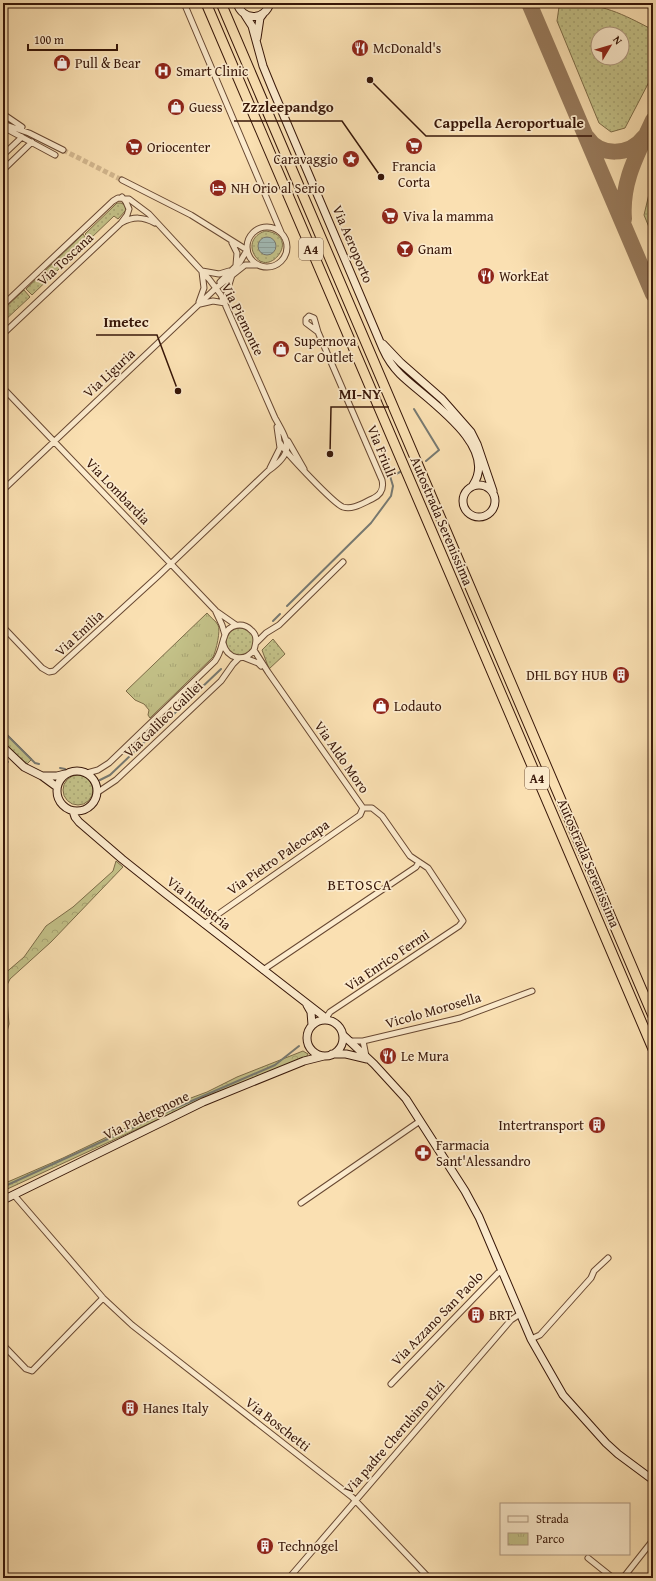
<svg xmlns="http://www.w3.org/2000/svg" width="656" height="1581" viewBox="0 0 656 1581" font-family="'Gentium Book Plus',serif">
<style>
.grass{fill:url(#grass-dots);stroke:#7d6c48;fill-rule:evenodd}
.forest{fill:url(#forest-crowns);stroke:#7d6c48}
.park{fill:url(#park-tufts);stroke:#7d6c48}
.water{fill:url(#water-rules);stroke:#777971}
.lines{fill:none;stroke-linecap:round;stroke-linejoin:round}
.stream{stroke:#777971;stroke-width:2}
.taxiway{stroke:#987b5d;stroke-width:16}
.street-tunnel{stroke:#d3b890;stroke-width:5;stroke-dasharray:5 2.5;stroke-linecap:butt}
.street-casing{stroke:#684832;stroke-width:7}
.secondary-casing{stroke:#371608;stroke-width:9}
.highway-casing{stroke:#371608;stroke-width:11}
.street{stroke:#fcebcd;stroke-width:5}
.secondary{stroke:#fcebcd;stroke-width:7}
.highway{stroke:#fae0b2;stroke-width:9}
.labels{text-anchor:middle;stroke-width:3.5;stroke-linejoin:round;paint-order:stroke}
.shield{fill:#fcebcd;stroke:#725643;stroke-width:1}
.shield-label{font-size:13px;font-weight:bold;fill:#371608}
.poi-label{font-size:14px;fill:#371608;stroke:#fcebcd;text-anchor:start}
.street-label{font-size:14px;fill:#371608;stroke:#fcebcd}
.neighbourhood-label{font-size:15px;letter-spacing:1px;fill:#371608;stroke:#fcebcd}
.leader{fill:none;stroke:#371608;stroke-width:1.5}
.callout-dot{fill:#371608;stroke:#fcebcd;stroke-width:1.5}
.callout-label{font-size:15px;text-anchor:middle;font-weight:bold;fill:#371608;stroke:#fcebcd;stroke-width:3.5;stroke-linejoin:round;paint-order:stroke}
</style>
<defs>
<pattern id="grass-dots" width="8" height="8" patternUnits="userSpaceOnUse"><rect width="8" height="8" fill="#c3c188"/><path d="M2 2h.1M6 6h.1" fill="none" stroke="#a8a574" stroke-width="1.8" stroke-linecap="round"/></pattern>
<pattern id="forest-crowns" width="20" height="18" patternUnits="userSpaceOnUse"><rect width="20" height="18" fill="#c3c188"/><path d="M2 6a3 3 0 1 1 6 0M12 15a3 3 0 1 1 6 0" fill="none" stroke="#a8a574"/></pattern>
<pattern id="park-tufts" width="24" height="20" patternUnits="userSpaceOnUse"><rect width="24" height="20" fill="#c3c188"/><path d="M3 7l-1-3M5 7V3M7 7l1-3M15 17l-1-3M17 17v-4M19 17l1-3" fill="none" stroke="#a8a574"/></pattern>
<pattern id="water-rules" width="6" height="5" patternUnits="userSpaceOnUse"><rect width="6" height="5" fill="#a2bbb7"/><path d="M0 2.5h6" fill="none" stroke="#8ca09c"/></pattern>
</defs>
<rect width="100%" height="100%" fill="#fae0b2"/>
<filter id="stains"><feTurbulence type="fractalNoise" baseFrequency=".005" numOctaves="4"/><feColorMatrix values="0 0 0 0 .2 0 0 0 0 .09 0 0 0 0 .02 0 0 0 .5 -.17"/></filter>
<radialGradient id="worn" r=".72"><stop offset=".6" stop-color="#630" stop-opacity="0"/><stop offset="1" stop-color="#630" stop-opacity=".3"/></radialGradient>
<path class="grass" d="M566 3C601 3 623 14 653 30V69L649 82 625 128 611 132 599 123 557 21 559 7ZM598 34H622V58H598Z
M653 177V237L644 215Z
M117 203H121L125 205 126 210 118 219 114 216 90 239 85 234Z
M266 231C304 236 266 283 253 252 249 241 257 233 266 231Z
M83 234 88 241 32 295 26 289Z
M24 290 30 297 3 322V310Z
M226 642a14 14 0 1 1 28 0a14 14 0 1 1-28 0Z
M273 639 285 654 269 669 262 650Z
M3 730 32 759 27 764 3 744Z
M63 790a15 15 0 1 1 30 0a15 15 0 1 1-30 0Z"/>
<path class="forest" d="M116 861 123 867 51 942 10 979 6 987 9 1024 3 1047V975L24 957 46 926 73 907 113 871Z
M303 1051 308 1054 307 1056 185 1107 3 1191V1184L63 1158 180 1102 207 1092 237 1077Z"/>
<path class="park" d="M207 613C210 617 216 621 218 625 221 630 216 651 213 657L150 718 148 715 149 710 144 704 135 700 126 691Z"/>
<path class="water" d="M258 246a9 9 0 1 1 18 0a9 9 0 1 1-18 0Z"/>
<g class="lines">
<path class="stream" d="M414 409 439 450 426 461
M396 474 400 472
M287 606 371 523 391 496 393 486 390 476
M273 621 280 614
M3 731 35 763 39 764
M3 758 8 762
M60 768 65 769
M100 780 110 775 221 669
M3 1187 173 1109 275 1065 299 1046"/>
<path class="taxiway" d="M529 3 653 294
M587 137C600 157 630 156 644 137
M624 219C621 181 638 153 653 120"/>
<path class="street-tunnel" d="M63 150 122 180"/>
<g class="street-casing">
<path id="street" d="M184 3 281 232
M3 114 22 127
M3 124 29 133 63 150
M3 127 55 155
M3 155 22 137
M3 170 32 142
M122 180 191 215 247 250
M121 223C134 216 143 217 155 223
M247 247a20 20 0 1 1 40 0a20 20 0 1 1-40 0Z
M232 243 237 253 236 265
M202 271 219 274 229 271
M220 282 240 262 247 250
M199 302 204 288 202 272
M225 303 228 288 232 275
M200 304 213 301 225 303
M3 305 113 201 118 198 129 199 149 214 209 279 221 295 275 418C289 443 295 452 268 471L158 576 54 671 49 672 42 668 3 627
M309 316 314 318 318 332 306 323V319Z
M3 334 121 223 127 215 129 209 126 202 122 197
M3 388 216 611 236 625
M288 441 304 469
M280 443C285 452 334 504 343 507 353 510 363 503 372 499 381 495 384 489 382 480L318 332
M270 468 280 448 277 427
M3 490 216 288 245 265H259
M216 612 222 625 225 635
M256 643 266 633 279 625 343 562
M254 650 268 672 363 808
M245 658 258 663 261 666
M87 773 98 770 109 763 215 661C222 651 221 645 225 635 229 624 243 622 251 630 258 635 256 643 254 650 244 663 227 659 223 643
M98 792 116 780 221 681 233 664 239 658
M204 924 360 815 363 808
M263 970 416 867 419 862
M327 1019 328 1015 330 1012 459 926 463 921 428 868 410 856 382 816 372 808H363
M350 1041H363L460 1018 532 991
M363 1041 366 1056
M14 1195 103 1298 132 1325 352 1497 429 1578
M301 1203 420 1121
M531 1339 540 1335 591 1278 594 1271 608 1258
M3 1345 26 1369 32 1371 103 1298
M391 1384 498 1273 502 1272
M588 1558 613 1578
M289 1578 511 1320 520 1314
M623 1578 653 1540"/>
</g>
<g class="secondary-casing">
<path id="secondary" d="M237 3C242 21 265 21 270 3
M245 15 252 26 263 66 272 88 383 349C387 358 393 367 400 374 424 398 500 445 473 485
M257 38 260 18 263 14
M383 344 401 363 442 399 471 432 477 444 493 491
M463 501a16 16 0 1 1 32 0a16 16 0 1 1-32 0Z
M3 747 24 767 42 776 57 787
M57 791a20 20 0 1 1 40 0a20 20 0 1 1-40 0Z
M42 776H57L65 774
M73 811 75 817 79 822 122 859 166 894 327 1019
M307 1005 311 1012 312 1025
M307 1038a18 18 0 1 1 36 0a18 18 0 1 1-36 0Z
M343 1035 374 1064 406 1099 465 1191 479 1217 531 1339 563 1395 606 1443 618 1454 653 1480
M332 1054H346L367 1059
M3 1200 203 1102 304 1061 324 1056"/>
</g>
<g class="highway-casing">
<path id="highway" d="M206 3 653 1049
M221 3 653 1016"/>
</g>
<use href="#street" class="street"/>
<use href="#secondary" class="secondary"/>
<use href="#highway" class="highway"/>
</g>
<defs>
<g id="restaurant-disc" transform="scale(0.9)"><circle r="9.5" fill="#8f2418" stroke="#fcebcd"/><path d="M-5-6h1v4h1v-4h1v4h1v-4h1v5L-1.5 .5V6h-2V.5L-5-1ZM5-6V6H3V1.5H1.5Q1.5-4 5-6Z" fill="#fff"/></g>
<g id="shop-disc" transform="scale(0.9)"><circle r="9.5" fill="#8f2418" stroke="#fcebcd"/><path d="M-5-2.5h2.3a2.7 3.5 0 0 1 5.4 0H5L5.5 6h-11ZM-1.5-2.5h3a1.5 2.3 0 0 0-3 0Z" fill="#fff"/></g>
<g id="hospital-disc" transform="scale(0.9)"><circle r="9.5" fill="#8f2418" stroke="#fcebcd"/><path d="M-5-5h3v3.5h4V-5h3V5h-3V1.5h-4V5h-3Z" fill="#fff"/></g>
<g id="supermarket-disc" transform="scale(0.9)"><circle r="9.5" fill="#8f2418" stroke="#fcebcd"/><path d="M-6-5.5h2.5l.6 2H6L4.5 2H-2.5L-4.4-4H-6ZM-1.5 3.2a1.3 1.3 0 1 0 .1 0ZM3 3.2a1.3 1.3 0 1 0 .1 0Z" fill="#fff"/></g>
<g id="sight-disc" transform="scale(0.9)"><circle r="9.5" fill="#8f2418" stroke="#fcebcd"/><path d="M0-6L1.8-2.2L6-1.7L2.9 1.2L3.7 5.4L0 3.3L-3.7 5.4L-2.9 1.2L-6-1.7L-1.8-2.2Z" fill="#fff"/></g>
<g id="hotel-disc" transform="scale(0.9)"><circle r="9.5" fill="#8f2418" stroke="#fcebcd"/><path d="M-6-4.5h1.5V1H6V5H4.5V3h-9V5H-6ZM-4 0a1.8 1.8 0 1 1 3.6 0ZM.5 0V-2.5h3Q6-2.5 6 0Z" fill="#fff"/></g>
<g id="bar-disc" transform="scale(0.9)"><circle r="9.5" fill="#8f2418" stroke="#fcebcd"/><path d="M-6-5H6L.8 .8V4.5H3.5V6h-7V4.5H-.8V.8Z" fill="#fff"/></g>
<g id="building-disc" transform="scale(0.9)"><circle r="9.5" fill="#8f2418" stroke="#fcebcd"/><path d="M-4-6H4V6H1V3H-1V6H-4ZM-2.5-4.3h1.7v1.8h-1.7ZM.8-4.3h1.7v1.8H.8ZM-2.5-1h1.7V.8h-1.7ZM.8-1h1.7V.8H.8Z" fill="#fff"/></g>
<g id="pharmacy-disc" transform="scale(0.9)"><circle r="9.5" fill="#8f2418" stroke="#fcebcd"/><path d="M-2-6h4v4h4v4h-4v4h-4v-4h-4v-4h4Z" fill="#fff"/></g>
</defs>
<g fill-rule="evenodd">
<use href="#restaurant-disc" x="360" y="48"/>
<use href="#shop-disc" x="62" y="63"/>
<use href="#hospital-disc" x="163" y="71"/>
<use href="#shop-disc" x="176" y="107"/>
<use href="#supermarket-disc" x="414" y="146"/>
<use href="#supermarket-disc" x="134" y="147"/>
<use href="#sight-disc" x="351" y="159"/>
<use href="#hotel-disc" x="218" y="188"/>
<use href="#supermarket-disc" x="390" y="216"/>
<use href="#bar-disc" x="405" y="249"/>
<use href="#restaurant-disc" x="486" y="276"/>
<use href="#shop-disc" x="281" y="349"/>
<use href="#building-disc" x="621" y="675"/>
<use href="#shop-disc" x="381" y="706"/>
<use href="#restaurant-disc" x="388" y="1056"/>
<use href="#building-disc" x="597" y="1125"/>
<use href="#pharmacy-disc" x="423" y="1153"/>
<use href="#building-disc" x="476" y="1315"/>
<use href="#building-disc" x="130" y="1408"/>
<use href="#building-disc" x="265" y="1546"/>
</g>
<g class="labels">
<g class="shield">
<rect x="299" y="238" width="24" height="22" rx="3"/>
<rect x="525" y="767" width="24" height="22" rx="3"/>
</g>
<g class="shield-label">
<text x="311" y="254">A4</text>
<text x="537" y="783">A4</text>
</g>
<g class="poi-label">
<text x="373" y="53">McDonald's</text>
<text x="75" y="68">Pull &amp; Bear</text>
<text x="176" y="76">Smart Clinic</text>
<text x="189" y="112">Guess</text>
<text x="147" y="152">Oriocenter</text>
<text x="338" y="164" text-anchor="end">Caravaggio</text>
<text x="414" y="171" text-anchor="middle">Francia<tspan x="414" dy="16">Corta</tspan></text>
<text x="231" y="193">NH Orio al Serio</text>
<text x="403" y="221">Viva la mamma</text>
<text x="418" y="254">Gnam</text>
<text x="499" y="281">WorkEat</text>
<text x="294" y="346">Supernova<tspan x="294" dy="16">Car Outlet</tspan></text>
<text x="608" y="680" text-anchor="end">DHL BGY HUB</text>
<text x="394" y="711">Lodauto</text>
<text x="401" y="1061">Le Mura</text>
<text x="584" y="1130" text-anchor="end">Intertransport</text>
<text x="436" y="1150">Farmacia<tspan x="436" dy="16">Sant'Alessandro</tspan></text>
<text x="489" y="1320">BRT</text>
<text x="143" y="1413">Hanes Italy</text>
<text x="278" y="1551">Technogel</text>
</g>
<g class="street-label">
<text transform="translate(353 244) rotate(67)" y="5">Via Aeroporto</text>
<text transform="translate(65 259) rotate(-43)" y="5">Via Toscana</text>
<text transform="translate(243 319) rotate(64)" y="5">Via Piemonte</text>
<text transform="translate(109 373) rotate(-43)" y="5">Via Liguria</text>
<text transform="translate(382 451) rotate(68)" y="5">Via Friuli</text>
<text transform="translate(118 491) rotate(46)" y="5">Via Lombardia</text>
<text transform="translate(442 521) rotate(67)" y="5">Autostrada Serenissima</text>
<text transform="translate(79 633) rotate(-43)" y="5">Via Emilia</text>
<text transform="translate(163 719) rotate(-44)" y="5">Via Galileo Galilei</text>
<text transform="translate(342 757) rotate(55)" y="5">Via Aldo Moro</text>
<text transform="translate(278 857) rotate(-35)" y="5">Via Pietro Paleocapa</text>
<text transform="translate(589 863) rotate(67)" y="5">Autostrada Serenissima</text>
<text transform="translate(199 903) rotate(38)" y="5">Via Industria</text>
<text transform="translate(387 960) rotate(-34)" y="5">Via Enrico Fermi</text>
<text transform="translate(433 1010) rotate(-16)" y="5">Vicolo Morosella</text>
<text transform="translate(146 1115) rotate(-26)" y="5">Via Padergnone</text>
<text transform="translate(437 1318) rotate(-46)" y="5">Via Azzano San Paolo</text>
<text transform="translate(278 1424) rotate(38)" y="5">Via Boschetti</text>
<text transform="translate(394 1437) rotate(-49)" y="5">Via padre Cherubino Elzi</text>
</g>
<g class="neighbourhood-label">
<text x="360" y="890">BETOSCA</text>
</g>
</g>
<path class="leader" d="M381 177L342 121H234M370 80L426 136H592M178 391L157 335H96M330 454L331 407H389"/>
<g class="callout-dot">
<circle cx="381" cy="177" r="4"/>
<circle cx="370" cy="80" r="4"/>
<circle cx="178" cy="391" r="4"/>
<circle cx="330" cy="454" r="4"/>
</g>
<g class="callout-label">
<text x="288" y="112">Zzzleepandgo</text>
<text x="509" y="128">Cappella Aeroportuale</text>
<text x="126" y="327">Imetec</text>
<text x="360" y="399">MI-NY</text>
</g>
<rect width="656" height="1581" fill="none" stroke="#fae0b2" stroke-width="16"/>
<rect x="4" y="4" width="648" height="1573" fill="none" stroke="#371608" stroke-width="2"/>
<rect x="8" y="8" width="640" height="1565" fill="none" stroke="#371608"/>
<rect x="500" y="1503" width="130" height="52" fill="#fcebcd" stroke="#ad967e"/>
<rect x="508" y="1516" width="20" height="6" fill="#fcebcd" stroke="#ad967e"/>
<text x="536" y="1523" font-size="12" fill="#371608">Strada</text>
<rect x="508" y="1533" width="20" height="12" fill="url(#park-tufts)" stroke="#ad967e"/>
<text x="536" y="1543" font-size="12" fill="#371608">Parco</text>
<g transform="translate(610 46) rotate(52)"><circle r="19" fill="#fcebcd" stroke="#ad967e"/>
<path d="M0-3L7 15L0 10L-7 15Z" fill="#8f2418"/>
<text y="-6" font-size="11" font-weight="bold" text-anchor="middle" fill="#371608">N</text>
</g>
<path d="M28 44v6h89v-6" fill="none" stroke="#371608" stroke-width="2"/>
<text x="34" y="44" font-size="12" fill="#371608" stroke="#fcebcd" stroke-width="3" paint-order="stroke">100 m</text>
<rect width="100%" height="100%" filter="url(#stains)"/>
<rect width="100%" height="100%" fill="url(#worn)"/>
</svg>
